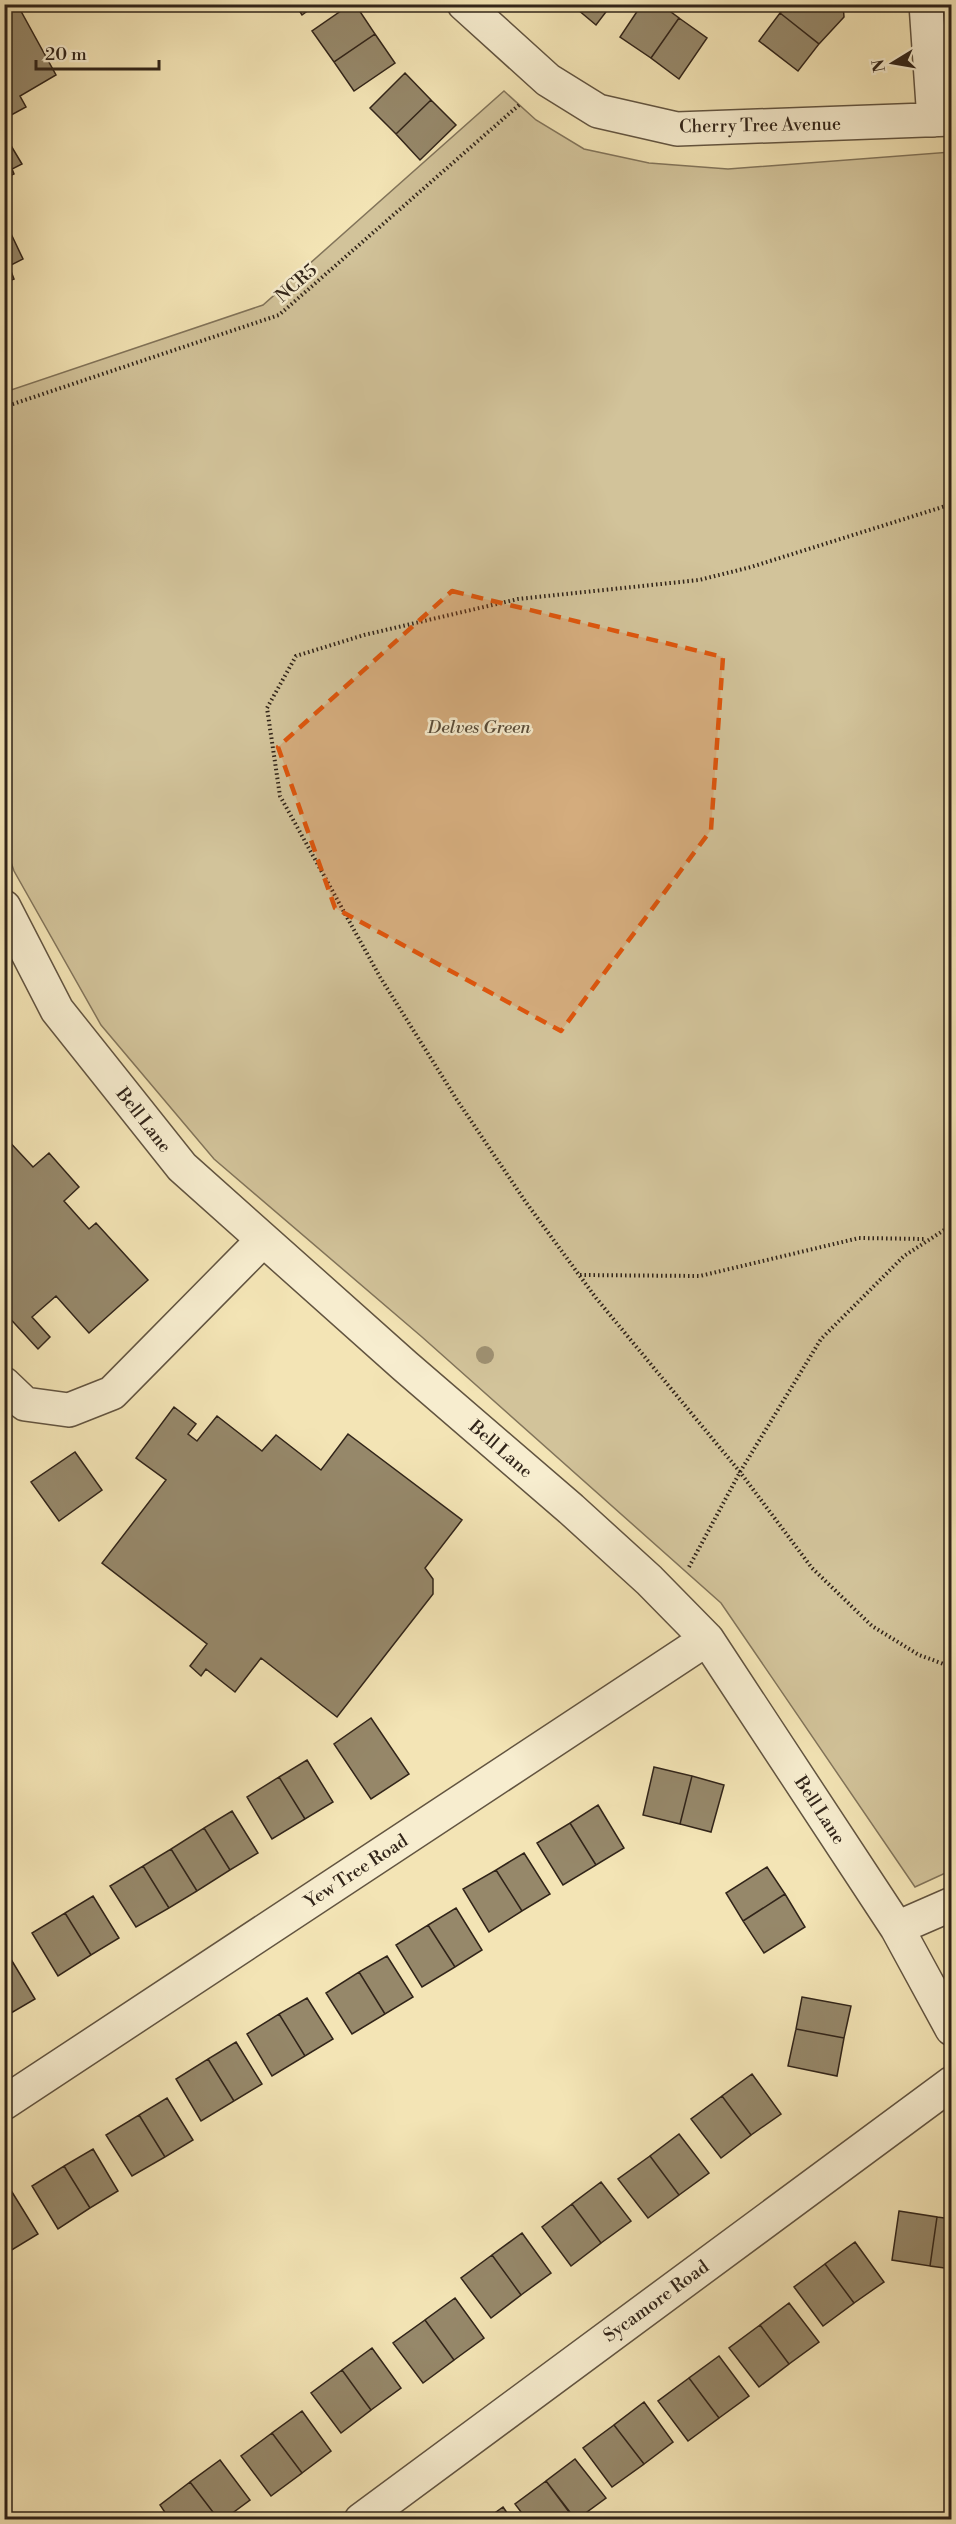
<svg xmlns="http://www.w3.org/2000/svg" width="956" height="2524" viewBox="0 0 956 2524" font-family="'Libre Bodoni',serif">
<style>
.green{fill:#d2c39a;stroke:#82745a;stroke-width:1.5}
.building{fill:#96886a;stroke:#312419;stroke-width:1.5}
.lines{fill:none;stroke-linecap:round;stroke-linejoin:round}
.minor-casing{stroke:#625440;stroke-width:36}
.path{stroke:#312419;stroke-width:4;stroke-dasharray:1.5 3;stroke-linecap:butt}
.minor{stroke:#f7edcf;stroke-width:33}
.tree{fill:#9e9071}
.marked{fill:#df560d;fill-opacity:0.2;stroke:#df560d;stroke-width:4.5;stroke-dasharray:12 8;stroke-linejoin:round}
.labels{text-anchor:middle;stroke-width:5;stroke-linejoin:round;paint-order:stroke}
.street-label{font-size:18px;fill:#312419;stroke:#f7edcf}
.park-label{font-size:18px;font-style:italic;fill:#594c39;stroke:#f7edcf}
</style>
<rect width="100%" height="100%" fill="#f3e4b5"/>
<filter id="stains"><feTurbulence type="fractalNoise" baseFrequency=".00333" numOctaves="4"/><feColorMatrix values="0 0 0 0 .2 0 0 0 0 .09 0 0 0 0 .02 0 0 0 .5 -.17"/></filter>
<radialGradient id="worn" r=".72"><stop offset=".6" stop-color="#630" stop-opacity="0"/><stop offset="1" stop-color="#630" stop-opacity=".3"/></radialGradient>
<path class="green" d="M504 91 536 120 584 149 649 163 728 169 951 152 952 1870 915 1887 721 1603 422 1337 214 1159 101 1025 14 871 5 845V392L263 305Z"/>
<path class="building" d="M4 4H17L56 75 20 96 26 107 4 119Z
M295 4H317L302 15Z
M351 4H355L375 34 334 62 312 31Z
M571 4H612L596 25Z
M642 4H660L679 18 651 58 620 37Z
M788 4H843L844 17 819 44 780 13Z
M780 13 819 44 798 71 759 41Z
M679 18 707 38 679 79 651 58Z
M375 34 395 63 354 91 334 62Z
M405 73 431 100 396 134 370 108Z
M431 100 456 125 420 160 396 134Z
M4 134 22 164 12 169 14 174 4 179Z
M4 219 23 259 9 266 14 279 4 283Z
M4 318 11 334 4 337Z
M4 1136 33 1167 49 1153 79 1187 64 1201 89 1229 96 1223 148 1280 89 1333 56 1296 32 1317 50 1337 38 1349 4 1312V1283L6 1281 4 1279Z
M174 1407 196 1424 188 1434 197 1441 217 1416 262 1451 276 1435 321 1470 348 1434 462 1520 425 1568 433 1579V1594L337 1717 261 1658 235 1692 206 1669 201 1676 190 1666 207 1644 102 1563 166 1480 136 1458Z
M4 1426 11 1433 4 1439Z
M75 1452 102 1490 59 1521 31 1482Z
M371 1718 409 1774 371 1799 334 1744Z
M307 1760 333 1802 305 1819 279 1777Z
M654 1767 692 1776 680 1824 643 1815Z
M692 1776 724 1785 711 1832 680 1824Z
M279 1777 305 1819 272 1839 247 1797Z
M598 1805 624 1848 596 1865 570 1823Z
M232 1811 258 1853 230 1870 204 1828Z
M570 1823 596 1865 563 1885 537 1843Z
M204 1828 230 1870 197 1891 171 1849Z
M171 1849 197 1891 169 1908 143 1866Z
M524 1853 550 1894 522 1911 496 1870Z
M143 1866 169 1908 136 1927 110 1886Z
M767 1867 785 1894 743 1921 726 1893Z
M496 1870 522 1911 489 1932 463 1889Z
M785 1894 805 1927 764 1953 743 1921Z
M93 1896 119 1938 91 1955 65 1913Z
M456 1908 482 1950 455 1967 428 1925Z
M65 1913 91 1955 58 1976 32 1933Z
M428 1925 455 1967 422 1987 396 1945Z
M9 1956 35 1999 6 2016 4 2013V1959Z
M387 1956 413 1997 385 2014 359 1972Z
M359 1972 385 2014 352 2034 326 1993Z
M802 1997 851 2006 844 2038 796 2029Z
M307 1998 333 2039 305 2056 279 2014Z
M279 2014 305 2056 272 2076 247 2034Z
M796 2029 844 2038 837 2076 788 2066Z
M236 2042 262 2084 234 2101 208 2059Z
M208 2059 234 2101 201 2121 176 2079Z
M752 2074 781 2114 751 2135 722 2096Z
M722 2096 751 2135 721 2158 691 2119Z
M167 2098 193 2140 165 2157 139 2115Z
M139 2115 165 2157 132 2176 106 2135Z
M679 2134 709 2173 679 2195 650 2156Z
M93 2149 118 2191 90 2208 64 2166Z
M650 2156 679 2195 648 2218 618 2179Z
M64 2166 90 2208 58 2229 32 2186Z
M601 2182 631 2221 601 2243 572 2204Z
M12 2192 38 2234 10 2251 4 2243V2197Z
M572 2204 601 2243 571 2266 542 2227Z
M899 2211 937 2217 930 2266 892 2260Z
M937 2217 952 2219V2269L930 2266Z
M522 2233 551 2273 521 2295 492 2255Z
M855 2242 884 2282 854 2303 825 2264Z
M492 2255 521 2295 491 2318 461 2278Z
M825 2264 854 2303 823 2326 794 2287Z
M455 2298 484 2338 454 2360 425 2320Z
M789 2303 819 2342 789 2364 760 2325Z
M425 2320 454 2360 423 2383 393 2343Z
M760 2325 789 2364 759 2387 729 2348Z
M372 2348 401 2388 371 2410 342 2370Z
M719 2356 749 2396 719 2418 689 2378Z
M342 2370 371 2410 341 2433 311 2393Z
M689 2378 719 2418 688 2441 658 2401Z
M644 2402 673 2442 644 2464 614 2425Z
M302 2411 331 2451 302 2473 272 2433Z
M614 2425 644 2464 612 2487 583 2448Z
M272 2433 302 2473 271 2496 241 2456Z
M575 2459 606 2498 576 2520 546 2481Z
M220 2460 250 2500 223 2520H219L190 2482Z
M546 2481 575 2520H527L515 2504Z
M190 2482 219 2520H170L160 2505Z
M503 2507 512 2520H485Z"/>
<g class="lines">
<g class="minor-casing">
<path id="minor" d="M464 4 548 80 598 111 677 129 952 119
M926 4 934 120
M4 907 57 1010 182 1167 405 1366 571 1509 649 1580 707 1639 897 1928 952 2029
M4 1384 25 1404 69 1410 112 1393 263 1240
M897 1928 952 1904
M4 2103 707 1639
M361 2520 952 2083"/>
</g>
<path class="path" d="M4 407 279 315 519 105
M952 504 751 567 699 580 518 599 364 635 296 656 267 708 280 796 380 977 457 1100 525 1201 596 1298 740 1472 812 1568 872 1626 919 1655 952 1667
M580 1275 700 1276 859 1238 925 1239
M689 1567 740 1472 821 1339 904 1256 952 1225"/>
<use href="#minor" class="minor"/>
</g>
<circle class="tree" cx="485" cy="1355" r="9"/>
<path class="marked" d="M452 591 723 657 711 830 561 1031 335 908 278 747Z"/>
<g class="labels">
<g class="street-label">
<text transform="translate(760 125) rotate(-1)" y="6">Cherry Tree Avenue</text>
<text transform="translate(296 283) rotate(-41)" y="6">NCR5</text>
<text transform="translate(144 1120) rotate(52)" y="6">Bell Lane</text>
<text transform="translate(501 1449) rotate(41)" y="6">Bell Lane</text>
<text transform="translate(820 1810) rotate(57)" y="6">Bell Lane</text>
<text transform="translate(356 1871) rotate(-33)" y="6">Yew Tree Road</text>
<text transform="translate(656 2301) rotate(-36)" y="6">Sycamore Road</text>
</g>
<g class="park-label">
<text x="479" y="733">Delves Green</text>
</g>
</g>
<rect width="956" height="2524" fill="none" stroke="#f3e4b5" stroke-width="24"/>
<rect x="6" y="6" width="944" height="2512" fill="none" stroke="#312419" stroke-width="3"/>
<rect x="12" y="12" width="932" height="2500" fill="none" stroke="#312419" stroke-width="1.5"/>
<g transform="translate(893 63) rotate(259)" stroke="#f7edcf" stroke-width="4.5" paint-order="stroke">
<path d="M0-4.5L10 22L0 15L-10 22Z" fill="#312419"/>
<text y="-9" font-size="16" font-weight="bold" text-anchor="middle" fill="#312419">N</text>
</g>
<path d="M36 60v9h123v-9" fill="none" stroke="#312419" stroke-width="3"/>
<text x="45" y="60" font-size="18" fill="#312419" stroke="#f7edcf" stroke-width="4.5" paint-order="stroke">20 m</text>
<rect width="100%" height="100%" filter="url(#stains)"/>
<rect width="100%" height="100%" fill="url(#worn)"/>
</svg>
